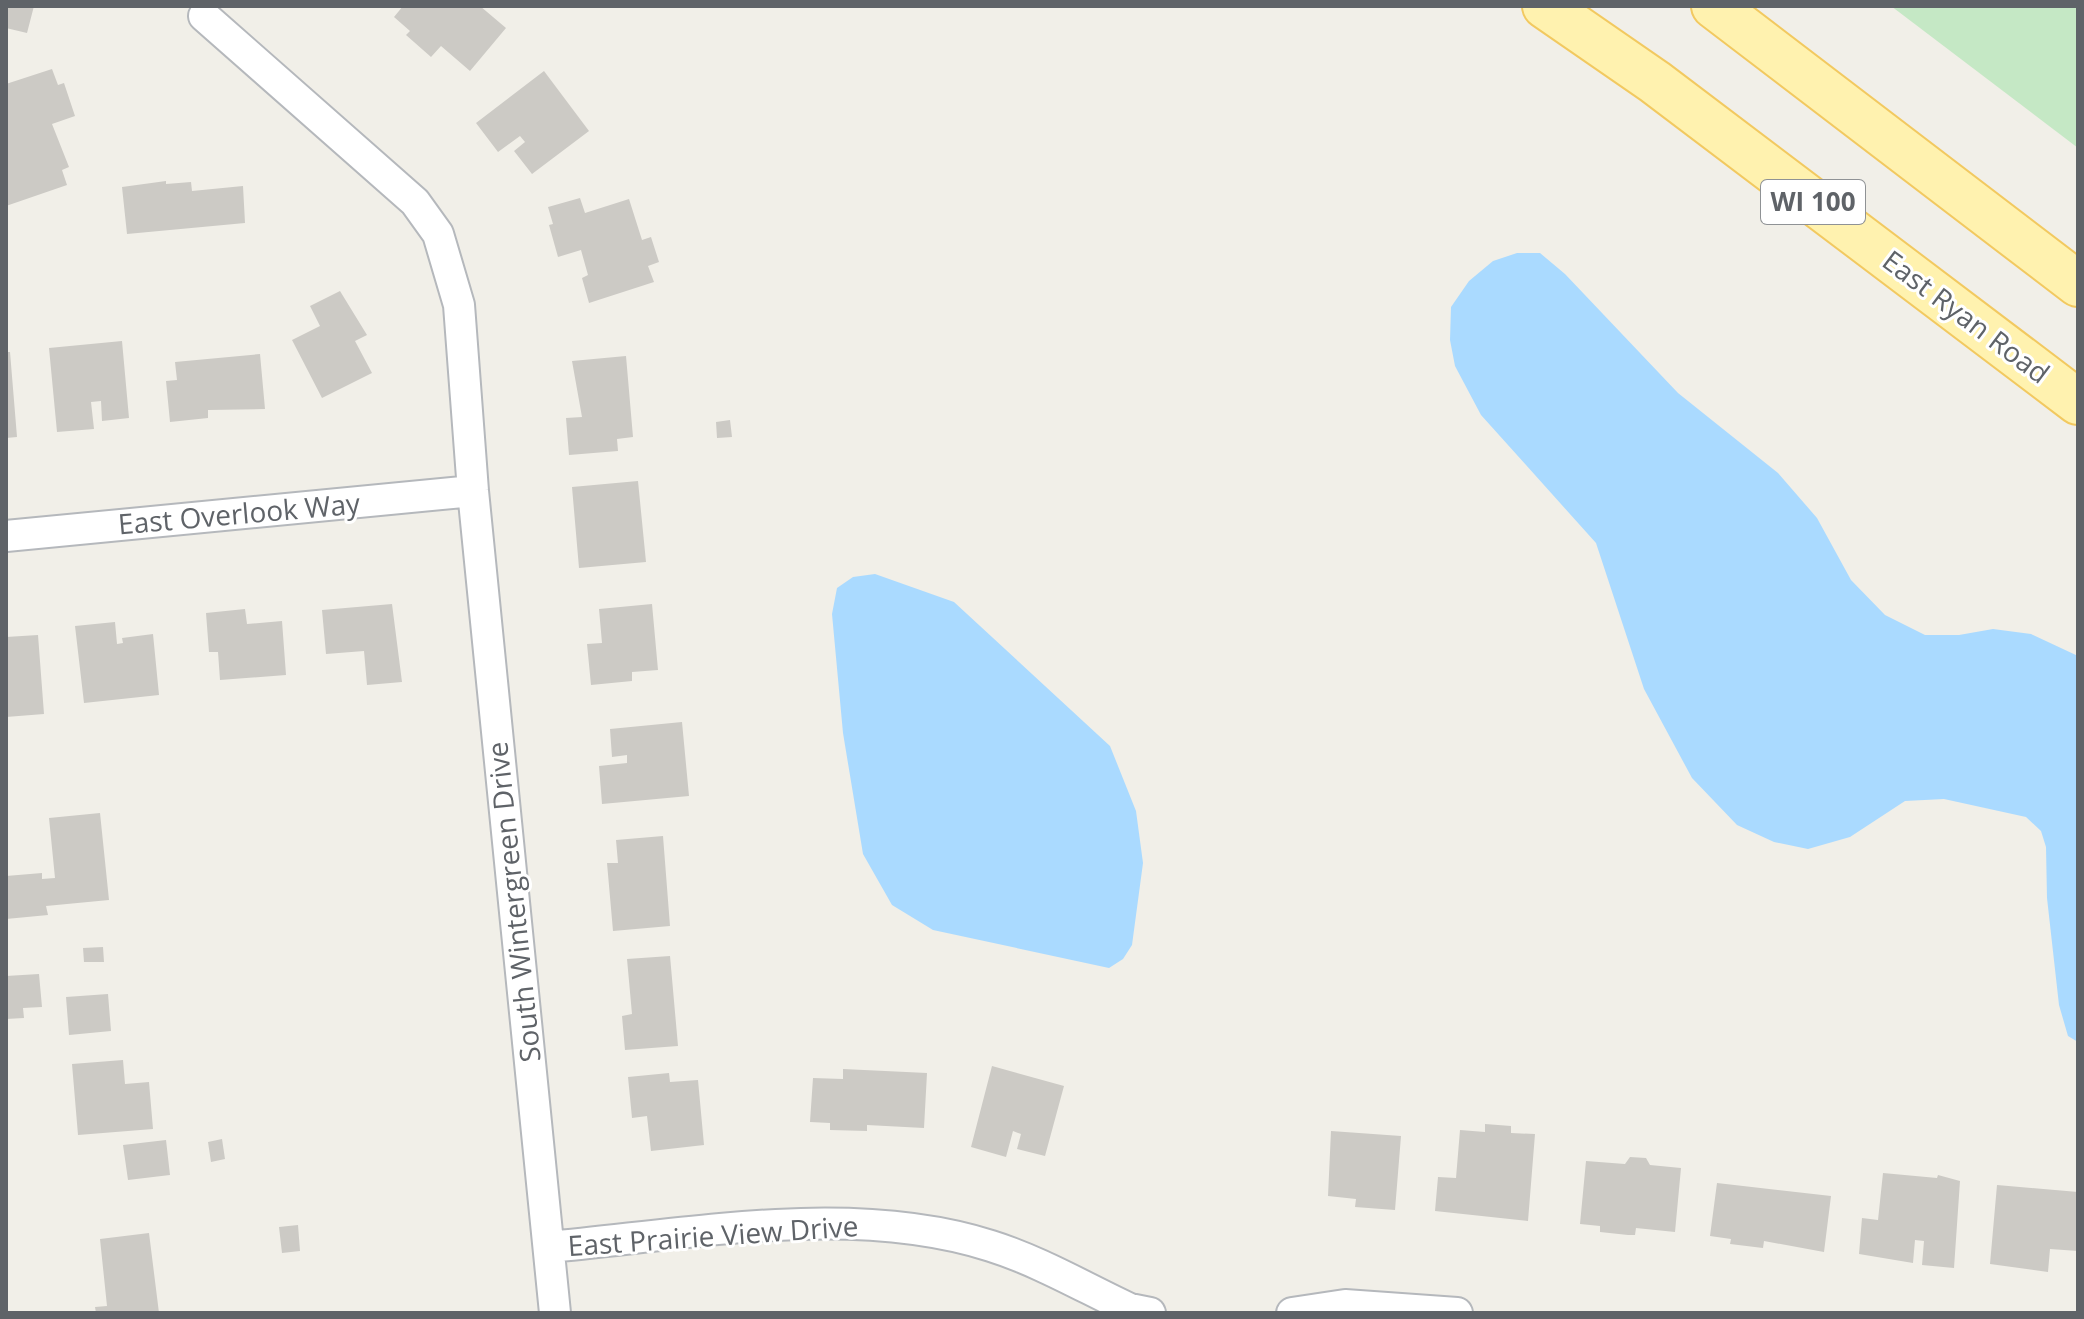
<svg xmlns="http://www.w3.org/2000/svg" width="2084" height="1319" viewBox="0 0 2084 1319" font-family="'Open Sans',sans-serif">
<style>
.green{fill:#c5e8c5}
.water{fill:#aadaff}
.building{fill:#cccac5}
.lines{fill:none;stroke-linecap:round;stroke-linejoin:round}
.street-casing{stroke:#b5b8bc;stroke-width:34}
.primary-casing{stroke:#f2c960;stroke-width:48}
.street{stroke:#fff;stroke-width:30}
.primary{stroke:#fff2af;stroke-width:44}
.labels{text-anchor:middle;stroke-width:6;stroke-linejoin:round;paint-order:stroke}
.shield{fill:#fff;stroke:#8f9295;stroke-width:2}
.shield-label{font-size:26px;font-weight:bold;fill:#5f6368}
.street-label{font-size:28px;fill:#5f6368;stroke:#fff}
</style>
<rect width="100%" height="100%" fill="#f1efe8"/>
<path class="green" d="M1891 6H2078V148Z"/>
<path class="water" d="M1517 253H1540L1565 274 1678 393 1778 473 1817 518 1851 580 1885 615 1925 635H1959L1993 629 2031 634 2078 656V1042L2068 1036 2059 1005 2047 898 2046 847 2041 831 2026 817 1944 799 1905 801 1850 837 1808 849 1774 842 1737 825 1692 778 1644 689 1596 543 1481 415 1455 366 1450 340 1451 307 1469 281 1493 261Z
M875 574 954 602 1110 746 1136 811 1143 863 1132 945 1123 959 1109 968 933 930 892 905 863 854 843 733 832 614 837 588 853 577Z"/>
<path class="building" d="M6 6H34L27 33 6 28Z
M403 6H480L506 28 470 71 441 46 431 57 406 35 410 31 394 17Z
M52 69 58 85 64 83 75 116 52 124 69 167 62 170 67 185 6 206V84Z
M544 71 589 131 532 174 514 151 525 142 520 136 498 152 476 123Z
M166 181V184L191 182 192 191 243 186 245 223 127 234 122 187Z
M580 198 585 213 629 199 642 240 651 237 659 262 648 266 654 282 589 303 582 278 588 275 581 250 558 257 549 225 553 224 548 207Z
M340 291 367 335 355 341 372 373 322 398 292 340 320 326 310 306Z
M122 341 129 418 102 421 101 401 91 402 94 429 57 432 49 348Z
M6 352H10L17 437 6 438Z
M260 354 265 409 208 410V418L170 422 166 381 177 380 175 362Z
M626 356 633 437 617 439 618 451 569 455 566 418 582 417 572 361Z
M730 420 732 437 717 438 716 422Z
M638 481 646 562 579 568 572 487Z
M392 604 402 682 367 685 364 651 326 654 322 610Z
M652 604 658 670 632 672V681L591 685 587 644 602 643 599 609Z
M245 609 247 624 282 621 286 675 220 680 218 652H209L206 613Z
M115 622 117 644 123 643 122 638 153 634 159 695 84 703 75 626Z
M38 635 44 714 6 717V637Z
M682 722 689 796 602 804 599 766 627 763V755L612 757 610 729Z
M100 813 109 900 46 906 48 915 6 919V876L42 873V879L55 878 49 818Z
M663 836 670 926 613 931 607 863H618L616 840Z
M103 947 104 962H84L83 948Z
M670 956 678 1046 625 1050 622 1016 632 1014 627 959Z
M39 974 42 1007 23 1008 24 1018 6 1019V976Z
M108 994 111 1031 69 1035 66 997Z
M123 1060 125 1084 149 1082 153 1129 78 1135 72 1064Z
M992 1066 1064 1086 1045 1156 1017 1149 1021 1134 1013 1131 1006 1157 971 1147Z
M843 1069 927 1073 924 1128 867 1125V1131L830 1130V1123L810 1122 813 1078 843 1079Z
M669 1073 670 1082 698 1080 704 1145 651 1151 647 1116 632 1118 628 1077Z
M1485 1124 1511 1126V1133L1535 1134 1528 1221 1435 1211 1438 1177 1456 1178 1460 1130 1485 1132Z
M1331 1131 1401 1136 1395 1210 1355 1207 1356 1199 1328 1196Z
M222 1139 225 1159 211 1162 208 1142Z
M166 1140 170 1175 128 1180 123 1145Z
M1630 1157 1646 1158 1650 1165 1681 1168 1675 1232 1636 1228 1635 1235H1628L1600 1232V1226L1580 1224 1586 1161 1625 1164Z
M1883 1173 1937 1178 1938 1175 1960 1181 1954 1268 1922 1265 1924 1241 1915 1240 1913 1263 1859 1254 1862 1218 1878 1220Z
M1717 1183 1831 1196 1824 1252 1764 1241 1763 1248 1730 1244 1731 1239 1710 1236Z
M1997 1185 2078 1192V1251L2050 1249 2048 1272 1990 1264Z
M298 1225 300 1251 282 1253 279 1227Z
M149 1233 159 1313H96L95 1307 107 1306 100 1239Z"/>
<g class="lines">
<g class="street-casing">
<path id="street" d="M204 16 415 202 438 234 459 305 473 491 555 1313
M6 536 473 491
M549 1247C690 1234 853 1202 991 1246 1039 1261 1085 1288 1130 1309L1150 1313
M1292 1313 1345 1305 1457 1313"/>
</g>
<g class="primary-casing">
<path id="primary" d="M1545 6 1655 82 2078 402
M1714 6 2078 284"/>
</g>
<use href="#street" class="street"/>
<use href="#primary" class="primary"/>
</g>
<g class="labels">
<rect class="shield" x="1761" y="180" width="104" height="44" rx="6"/>
<g class="shield-label">
<text x="1813" y="211">WI 100</text>
</g>
<g class="street-label">
<text transform="translate(1966 317) rotate(37)" y="10">East Ryan Road</text>
<text transform="translate(239 514) rotate(-5)" y="10">East Overlook Way</text>
<text transform="translate(514 902) rotate(-96)" y="10">South Wintergreen Drive</text>
<text transform="translate(713 1236) rotate(-4)" y="10">East Prairie View Drive</text>
</g>
</g>
<rect width="2084" height="1319" fill="none" stroke="#5f6368" stroke-width="16"/>
</svg>
